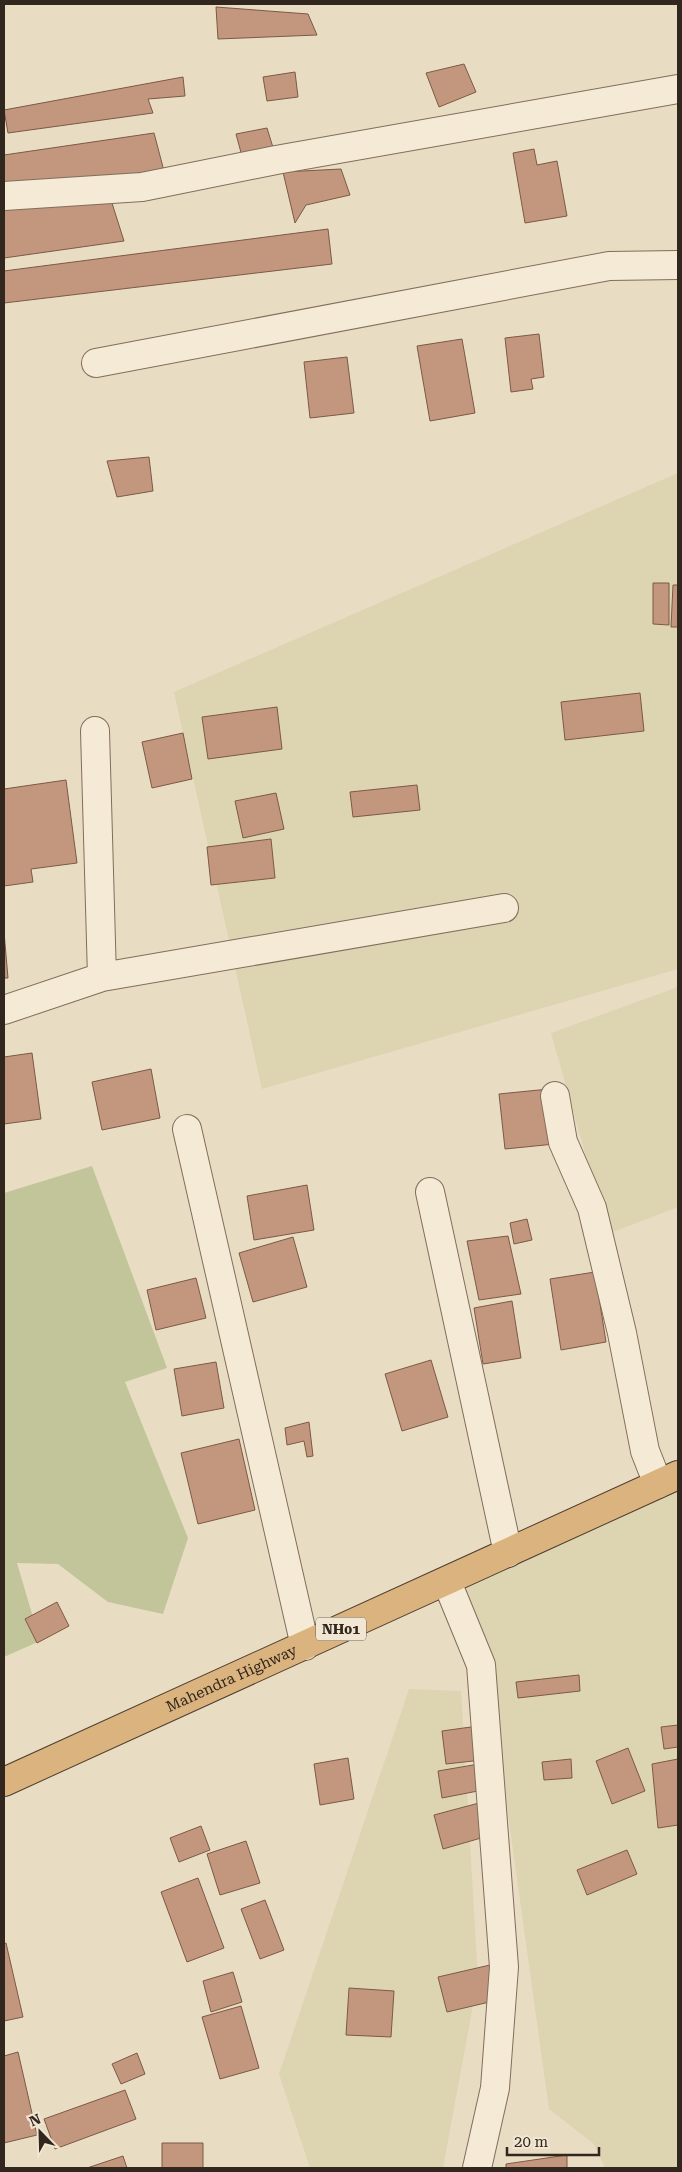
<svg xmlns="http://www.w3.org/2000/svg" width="682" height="2172" viewBox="0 0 682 2172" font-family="'Roboto Serif',serif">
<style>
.farmland{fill:#ddd4b2}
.green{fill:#c2c599}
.building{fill:#c2977e;stroke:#7d5945}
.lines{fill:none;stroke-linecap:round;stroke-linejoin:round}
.minor-casing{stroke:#806e5c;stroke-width:30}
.trunk-casing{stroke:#4f3d30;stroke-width:30}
.minor{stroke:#f4ead5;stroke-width:28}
.trunk{stroke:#dab37e;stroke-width:28}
.labels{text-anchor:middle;stroke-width:4;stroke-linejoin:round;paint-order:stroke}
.shield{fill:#f1e6d2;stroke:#6b6054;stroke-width:1}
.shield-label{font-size:14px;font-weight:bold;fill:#32271e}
.street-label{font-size:15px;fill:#32271e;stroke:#f1e6d2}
</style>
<rect width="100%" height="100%" fill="#e8dcc3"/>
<path class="farmland" d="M678 473V969L262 1089 174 692Z
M678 987V1207L608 1234 551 1033Z
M678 1475V2168H605L594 2144 549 2109 487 1663 447 1582Z
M409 1689 461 1691 478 1978 443 2168H310L279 2074Z"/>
<path class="green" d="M92 1166 167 1368 125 1382 188 1538 163 1614 108 1602 58 1564 17 1563 40 1641 4 1657V1193Z"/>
<path class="building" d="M216 7 308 14 317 35 218 39Z
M464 64 476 92 439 107 426 73Z
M295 72 298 97 267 101 263 77Z
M183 77 185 96 148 99 153 113 8 133 4 110Z
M267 128 275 154 243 160 236 134Z
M154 133 164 171 4 186V155Z
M534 149 537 165 557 161 567 216 525 223 513 153Z
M341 169 350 195 306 205 295 223 283 172Z
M4 200H111L124 241 4 258Z
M328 229 332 264 4 303V271Z
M539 334 544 377 531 379 533 389 511 392 505 338Z
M462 339 475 413 430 421 417 346Z
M347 357 354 413 310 418 304 362Z
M149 457 153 491 117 497 107 461Z
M653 583H669V625L653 624Z
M673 585H678V627H671Z
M640 693 644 731 565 740 561 702Z
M277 707 282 749 208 759 202 717Z
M183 733 192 779 152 788 142 742Z
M66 780 77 863 31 869 33 882 4 886V789Z
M417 785 420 810 353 817 350 792Z
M276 793 284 829 243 838 235 801Z
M271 839 275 878 211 885 207 847Z
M4 932 8 978H4Z
M32 1053 41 1119 4 1124V1057Z
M151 1069 160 1118 102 1130 92 1082Z
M549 1089 555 1144 505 1149 499 1094Z
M307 1185 314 1230 254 1240 247 1196Z
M527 1219 532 1240 514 1244 510 1223Z
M508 1236 521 1294 479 1300 467 1241Z
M293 1237 307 1287 253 1302 239 1253Z
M595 1272 606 1342 561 1350 550 1279Z
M196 1278 206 1318 156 1330 147 1290Z
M512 1301 521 1358 483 1364 474 1308Z
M431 1360 448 1417 402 1431 385 1374Z
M216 1362 224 1408 182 1416 174 1369Z
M309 1422 313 1456 307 1457 304 1441 287 1445 285 1428Z
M239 1439 255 1510 198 1524 181 1453Z
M57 1602 69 1626 37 1643 25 1619Z
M579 1675 580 1691 518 1698 516 1682Z
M678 1725V1747L664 1749 661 1727Z
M478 1726 482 1760 446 1764 442 1731Z
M628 1748 645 1791 612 1804 596 1761Z
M348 1758 354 1799 320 1805 314 1764Z
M571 1759 572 1778 544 1780 542 1762Z
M678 1759V1825L658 1828 652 1764Z
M479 1764 483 1790 442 1798 438 1771Z
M479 1803 488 1836 443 1849 434 1815Z
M201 1826 210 1850 179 1862 170 1838Z
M246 1841 260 1883 220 1895 207 1854Z
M627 1850 637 1874 587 1895 577 1870Z
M198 1878 224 1948 187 1962 161 1892Z
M265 1900 284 1950 260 1959 241 1909Z
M6 1943 23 2017 4 2021V1944Z
M490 1965 498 2000 447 2012 438 1977Z
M233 1972 242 2002 211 2012 203 1981Z
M349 1988 394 1991 391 2037 346 2035Z
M241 2006 259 2068 220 2079 202 2017Z
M18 2052 37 2135 4 2143V2056Z
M137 2053 145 2074 121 2084 112 2064Z
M125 2090 136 2119 55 2149 44 2119Z
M162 2143H203V2168H162Z
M567 2155V2168H506V2164Z
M123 2156 127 2168H87Z"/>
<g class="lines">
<g class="minor-casing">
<path id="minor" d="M4 196 142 187 276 160 678 89
M96 363 609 266 678 265
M102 977 504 908
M4 1010 102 977 95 731
M555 1096 563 1142 592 1208 622 1333 645 1451 658 1484
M187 1129 305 1646
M430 1192 508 1553
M447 1582 481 1665 504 1967 495 2088 477 2168"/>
</g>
<g class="trunk-casing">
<g id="trunk">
<path id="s1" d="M4 1782 678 1475"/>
</g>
</g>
<use href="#minor" class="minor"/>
<use href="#trunk" class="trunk"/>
</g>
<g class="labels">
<rect class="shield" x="316" y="1617.5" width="50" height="23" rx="4"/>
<g class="shield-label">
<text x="341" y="1634">NH01</text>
</g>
<g class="street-label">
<text dy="5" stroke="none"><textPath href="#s1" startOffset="250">Mahendra Highway</textPath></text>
</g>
</g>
<rect width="682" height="2172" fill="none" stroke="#32271e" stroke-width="10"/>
<g transform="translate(40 2132) rotate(337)" stroke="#f1e6d2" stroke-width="4" paint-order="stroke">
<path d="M0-4L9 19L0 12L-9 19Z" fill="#32271e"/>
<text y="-8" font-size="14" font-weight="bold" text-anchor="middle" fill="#32271e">N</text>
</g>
<path d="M507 2147v8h92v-8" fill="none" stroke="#32271e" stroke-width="2.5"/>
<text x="514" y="2147" font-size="15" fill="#32271e" stroke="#f1e6d2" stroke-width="4" paint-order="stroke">20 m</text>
</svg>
